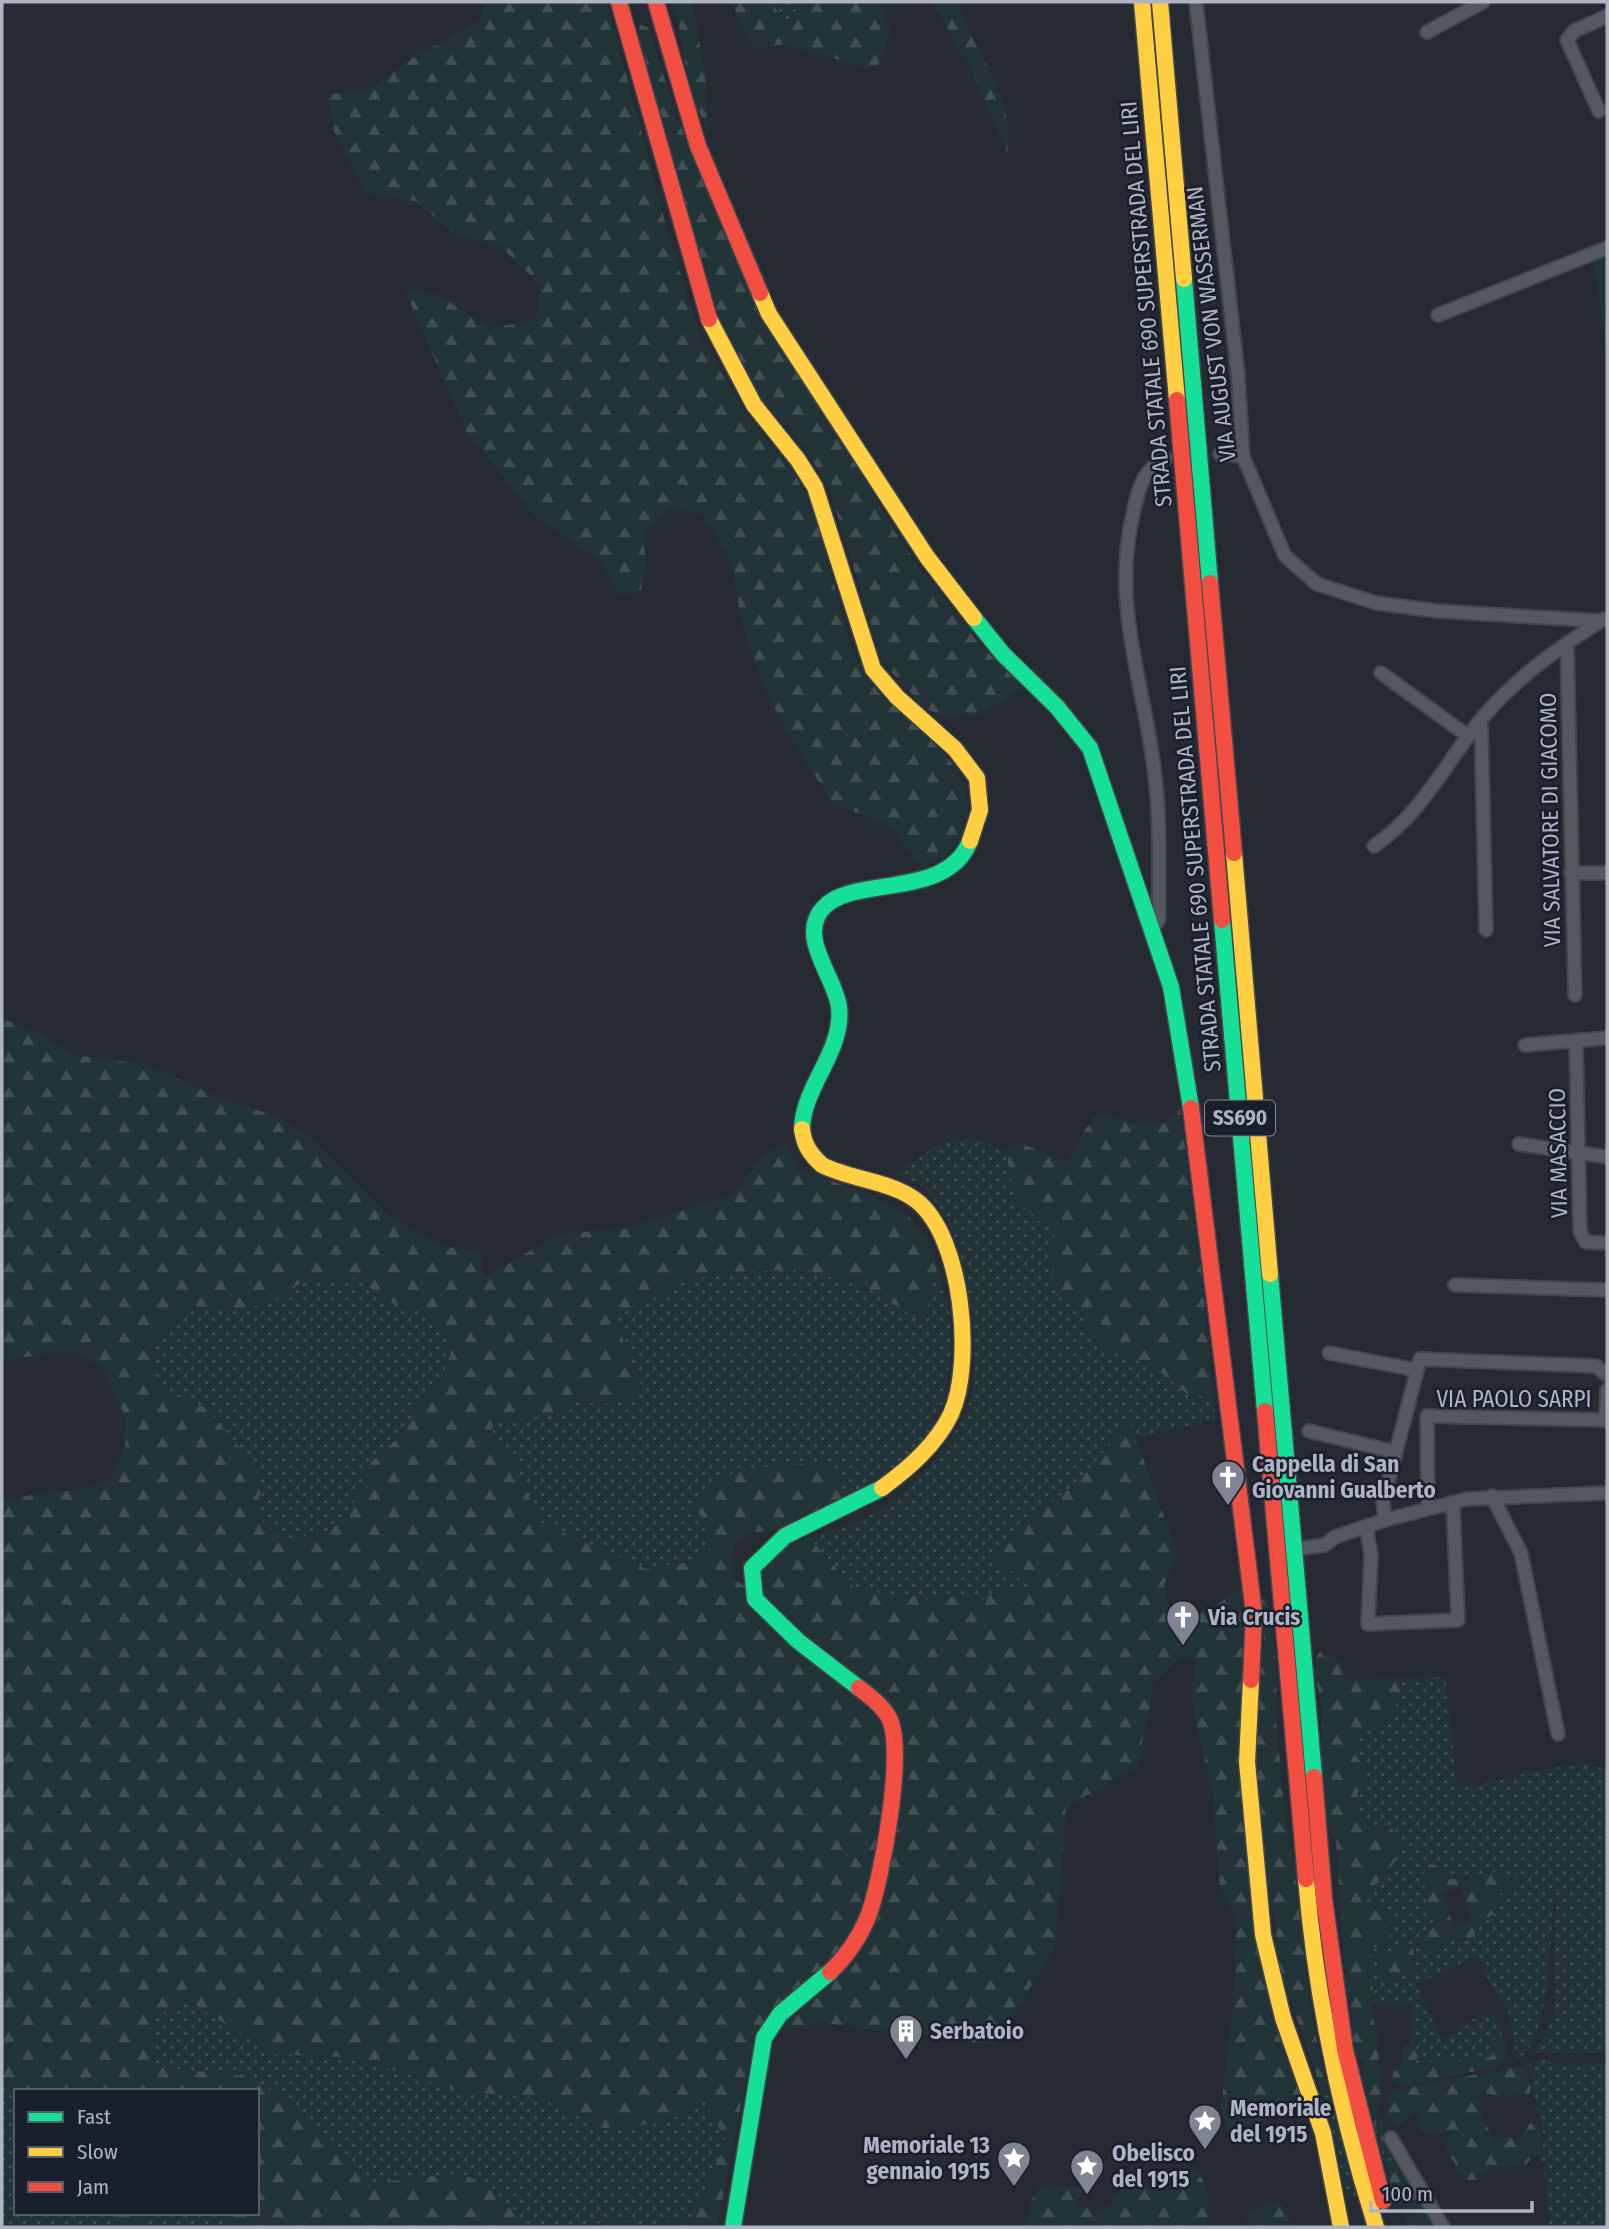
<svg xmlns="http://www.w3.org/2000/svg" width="1609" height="2229" viewBox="0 0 1609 2229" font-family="'Fira Sans Condensed',sans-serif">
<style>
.grass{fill:url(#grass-dots);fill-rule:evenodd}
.forest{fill:url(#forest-firs);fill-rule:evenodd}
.pitch{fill:#233438}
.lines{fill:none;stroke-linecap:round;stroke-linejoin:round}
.street-casing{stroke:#43464c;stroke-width:16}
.fast-casing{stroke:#43464c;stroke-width:19}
.slow-casing{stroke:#43464c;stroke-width:19}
.jam-casing{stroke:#43464c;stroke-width:19}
.street{stroke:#565861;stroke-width:12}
.fast{stroke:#16e098;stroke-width:16}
.slow{stroke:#ffcf43;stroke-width:16}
.jam{stroke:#f24e42;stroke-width:16}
.labels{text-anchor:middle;stroke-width:5;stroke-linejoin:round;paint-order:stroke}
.shield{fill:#1a1f2c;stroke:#828796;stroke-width:2}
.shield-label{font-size:21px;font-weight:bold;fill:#aeb4c4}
.street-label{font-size:23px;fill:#aeb4c4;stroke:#1a1f2c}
.poi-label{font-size:23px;font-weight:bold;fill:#aeb4c4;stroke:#1a1f2c;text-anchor:start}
</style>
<defs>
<pattern id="grass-dots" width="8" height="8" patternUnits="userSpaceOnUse" patternTransform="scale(1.75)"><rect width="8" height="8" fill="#233438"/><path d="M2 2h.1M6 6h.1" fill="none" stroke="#404f53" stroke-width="1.8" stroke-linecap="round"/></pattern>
<pattern id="forest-firs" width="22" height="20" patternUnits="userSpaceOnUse" patternTransform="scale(1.75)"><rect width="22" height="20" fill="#233438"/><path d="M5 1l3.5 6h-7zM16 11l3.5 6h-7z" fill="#404f53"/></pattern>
</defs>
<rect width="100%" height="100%" fill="#262a32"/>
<path class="grass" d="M773 2H799L797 10 783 25Z
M973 1138 1005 1151 1017 1200 1052 1232 1054 1279 1083 1319 1095 1345 1155 1367 1187 1394 1213 1398 1216 1420 1136 1437 1130 1423 1077 1482 991 1554 1029 1586C971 1603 915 1597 856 1590L809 1538C829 1531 850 1525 869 1516 893 1505 933 1464 948 1443 956 1432 966 1413 970 1400 985 1351 964 1214 918 1184 911 1179 901 1177 893 1175L939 1144Z
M937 1265 950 1315 951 1353 945 1400 926 1438 893 1468 841 1502 708 1525 711 1551 696 1561 646 1569 539 1522 518 1469 493 1435 492 1419 552 1416 572 1402 606 1404 641 1382 625 1348 616 1313 659 1295 683 1280 729 1272 791 1270 810 1271 866 1287 924 1323Z
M357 1278 392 1303 425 1313 444 1328 451 1352 442 1379 434 1392 418 1402 405 1432 371 1462 352 1506 327 1532 281 1542 256 1514 262 1485 249 1458 206 1409 167 1393 154 1373 155 1337 188 1306 246 1309 279 1298 305 1280Z
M1445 1677 1457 1786 1476 1785 1549 1768 1576 1766 1580 1763 1607 1769V2053H1534L1546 2034 1554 2012V1920L1558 1899 1555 1893C1548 1933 1553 2040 1517 2060L1508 2011 1488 1980 1478 1956 1416 1984 1441 2039 1458 2032 1456 2027 1473 2019 1494 2015 1504 2039 1494 2047V2053L1489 2058 1471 2055 1468 2061 1417 2064 1414 2061 1421 2052 1411 2045 1413 2003 1372 2004C1375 1985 1366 1969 1369 1950L1383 1943V1909L1366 1902C1368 1890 1375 1889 1382 1880 1393 1868 1396 1854 1396 1838L1387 1827 1369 1825C1352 1807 1359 1789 1365 1769L1354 1753 1358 1737 1385 1721 1401 1691V1686L1387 1679H1371ZM1428 1865 1446 1879 1478 1875 1516 1885 1509 1883 1510 1888 1498 1893C1500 1917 1495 1908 1480 1923 1475 1928 1470 1935 1465 1941H1452L1434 1954 1419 1948 1425 1932 1434 1922 1423 1876ZM1413 1949 1416 1966 1406 1976 1400 1974 1397 1981 1391 1952Z
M187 2000 273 2054 338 2057 399 2071 456 2091 540 2098 603 2128 663 2123 705 2101 725 2139 712 2175 690 2220 643 2225 610 2219C596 2229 543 2229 526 2223 512 2215 501 2198 491 2187L412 2181 373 2183 246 2076 154 2067V2018Z
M1541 2060H1549L1554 2064H1607V2227H1550L1542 2155 1544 2135 1533 2094V2075L1526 2064Z
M1318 2080H1325L1357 2197 1347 2198 1329 2115Z
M2 2084 18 2091 16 2213H118L114 2227H2Z
M1379 2115 1388 2145 1396 2158 1391 2160 1388 2174 1375 2130Z
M148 2213H227L221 2227H142Z"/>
<path class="forest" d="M485 2H607L669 237 701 338 745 413 796 476 815 516 854 657 878 692 914 722 959 771 969 805 963 832 949 853 923 868 887 824 834 804 803 758 770 700 742 626 732 562 704 516 671 507 642 532 646 559 641 590 620 596 600 561 535 516 466 431 405 291 439 295 489 328 536 320 541 285 500 246 455 234 415 201 365 193 334 131 327 94 366 92 419 53 444 42 480 19Z
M672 2H693L705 77 708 134 689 86 677 14Z
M730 2H773L783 24 797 10 799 2H879L891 31 878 66 857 65 784 44 755 49Z
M933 2H959L961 13C980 53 1016 107 1007 153L974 76Z
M639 24 648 27 676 115 706 183 843 443 903 545 980 645 1023 687 982 713 944 716 926 709 882 662 830 490 805 448 761 399 722 325 682 199 638 41Z
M2 1018 39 1034 74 1055 144 1064 222 1099 276 1116 311 1137 390 1217 442 1246 480 1252 484 1278 559 1234 628 1228 734 1194 764 1154 785 1143 798 1169 875 1196 907 1214 926 1240 937 1265 924 1323 866 1287 810 1271 791 1270 729 1272 683 1280 659 1295 617 1313 625 1348 641 1382 632 1402H572L552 1416 492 1420 493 1435 518 1469 539 1522 646 1569 696 1561 711 1550 708 1525 694 1507 714 1477 770 1466 825 1463 842 1480 841 1502C820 1512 798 1525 775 1530 763 1533 748 1530 739 1540 730 1550 732 1565 732 1577L744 1586 759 1587C760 1554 780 1546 809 1538L856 1590C914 1597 971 1603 1028 1586L991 1554 1077 1482 1130 1422 1177 1552 1164 1585 1170 1611H1208L1247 1584 1244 1690 1238 1747 1247 1862 1258 1952 1278 2034 1304 2104 1228 2133 1221 2107 1234 1998 1236 1920 1220 1890 1213 1795 1191 1699 1195 1659 1182 1656 1155 1682 1137 1767 1066 1807 1055 1947 995 2045 817 2022 754 2039 717 2227H600L610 2219 643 2225 690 2220 712 2175 725 2139 705 2101 663 2123 603 2128 540 2098 456 2091 399 2071 338 2057 273 2054 187 2000 154 2018V2067L246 2076 290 2101 373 2183 460 2173 491 2187 523 2221 536 2227H221L227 2213H257V2091H18L2 2084V1499L81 1489 110 1479 125 1446V1417L103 1367 71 1350 7 1360 2 1356ZM357 1278 392 1303 425 1313 444 1328 451 1352 442 1379 434 1392 418 1402 405 1432 371 1462 352 1506 327 1532 281 1541 256 1514 262 1485 249 1458 206 1408 167 1393 154 1373 155 1337 188 1306 246 1309 279 1298 305 1280Z
M1180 1108 1203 1284 1213 1398 1187 1394 1155 1367 1095 1345 1083 1319 1053 1279 1052 1232 1017 1200 1005 1151 1021 1143 1066 1163 1094 1115C1111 1114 1111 1117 1126 1122 1139 1126 1153 1124 1166 1123Z
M1264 1599 1268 1601 1277 1669 1276 1719 1285 1816 1294 1862 1309 2002 1325 2080H1318L1275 1955C1276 1935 1281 1915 1265 1899L1254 1796 1259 1668 1264 1641 1260 1602Z
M1320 1651 1339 1659 1346 1680 1387 1679 1401 1685 1399 1700 1385 1721 1358 1737 1354 1753 1365 1769V1788L1358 1792V1807L1369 1825 1392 1829C1414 1862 1371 1880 1366 1902L1387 1911 1392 1926 1390 1941 1369 1950V1970L1373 1981 1371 2009 1377 2033 1381 2090 1375 2130 1362 2076 1364 2061 1354 2053C1351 2030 1354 2012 1346 1989L1336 1842C1315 1811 1324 1750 1322 1712 1321 1696 1315 1680 1313 1663Z
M1428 1865H1436L1446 1879H1466L1487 1872H1504L1516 1878 1517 1883 1507 1884 1510 1891 1508 1895 1498 1893 1500 1901 1496 1913 1483 1920 1471 1938 1452 1941 1434 1954H1421L1419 1951 1424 1934 1434 1922 1423 1881ZM1461 1887 1472 1920 1454 1927 1442 1894Z
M1404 1946 1413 1949 1415 1973 1409 1976 1400 1974 1397 1981H1388L1378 1971 1379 1957 1384 1953 1398 1952Z
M1501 2038 1506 2043V2056L1500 2066 1411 2084 1399 2085 1393 2081V2072L1402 2067 1401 2051 1406 2044 1421 2051 1415 2061 1417 2064 1426 2065 1437 2058C1452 2061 1464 2068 1473 2053L1489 2058 1495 2051 1490 2041Z
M1516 2066 1525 2068 1531 2086 1530 2094 1497 2096 1483 2092 1477 2097 1482 2118 1495 2140 1511 2137 1521 2140 1530 2123C1545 2128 1543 2141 1541 2154L1528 2155 1530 2160 1526 2165 1490 2168 1478 2180H1465L1456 2169 1455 2162 1448 2156 1446 2146 1452 2132 1425 2134 1420 2129 1419 2118 1414 2111 1398 2127 1386 2112 1390 2096C1402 2085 1484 2073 1505 2071Z
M1396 2158 1438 2227H1409L1388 2178 1391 2160Z
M1195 2170C1211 2185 1209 2208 1206 2227H1029L1027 2225 1031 2202 1039 2185 1084 2187 1074 2206 1097 2210 1107 2208 1119 2190Z
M1280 2201 1295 2227H1242L1250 2210Z
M118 2213H148L142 2227H114Z"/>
<path class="pitch" d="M1607 256V359L1594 262Z"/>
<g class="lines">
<g class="street-casing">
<path id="street" d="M1196 2 1238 375 1243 456 1285 556 1317 584 1376 603 1438 611 1601 621
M1427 32 1483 2
M1599 111 1567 40 1574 31 1607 16
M1438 315 1607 248
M1220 454 1243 456
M1567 644 1575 995
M1381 673 1468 736
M1481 720 1486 930
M1374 846C1422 814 1447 760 1484 716 1517 677 1561 646 1604 619
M1571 873H1607
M1152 929 1159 919C1158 871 1161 823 1155 776 1145 685 1111 607 1133 514 1138 490 1143 468 1166 458
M1576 1041 1580 1232 1586 1242 1607 1243
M1525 1045 1607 1038
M1519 1144 1607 1157
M1455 1285 1607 1290
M1329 1353 1417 1370
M1606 1420 1607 1390
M1309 1431 1395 1452
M1492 1496 1521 1553 1558 1734
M1428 1509 1427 1416 1607 1420
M1385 1520 1383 1502 1420 1359 1596 1366 1607 1375
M1366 1526 1371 1555 1368 1624 1458 1620 1453 1503
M1304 1548 1325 1545 1335 1537 1385 1520 1467 1499 1607 1493
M1391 2138 1443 2227"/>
</g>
<g class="fast-casing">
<path id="fast" d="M1184 279 1210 583
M974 618 1003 654 1057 707 1090 748 1171 987 1191 1108
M1222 920 1265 1411
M802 1129C803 1086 844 1051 839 1007 835 976 796 936 824 907 855 875 947 900 970 841
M1270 1274 1314 1777
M859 1688 798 1641 755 1599 752 1568 785 1536 882 1488
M733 2227 764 2038 780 2014 830 1972"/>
</g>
<g class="slow-casing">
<path id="slow" d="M1142 2 1177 400
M1160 2 1184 279
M760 293 769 314 927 557 974 618
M709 319 754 405 798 460 815 487 873 669 897 697 955 749 977 778 980 810 970 841
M1234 853 1270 1274
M802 1129C804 1145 810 1154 822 1165 851 1180 892 1181 917 1201 963 1238 974 1363 951 1414 936 1445 909 1468 882 1488
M1251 1680 1247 1762 1263 1935 1283 2018 1323 2133 1341 2227
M1306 1879C1316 1998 1340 2113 1376 2227"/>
</g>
<g class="jam-casing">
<path id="jam" d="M619 2 709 319
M656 2 698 146 760 293
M1177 400 1222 920
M1210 583 1234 853
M1191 1108 1254 1613 1251 1680
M1265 1411 1306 1879
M1314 1777 1324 1898 1345 2050 1383 2201
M830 1972C846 1957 858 1940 867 1919 881 1886 906 1749 889 1718 883 1706 870 1696 859 1688"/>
</g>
<use href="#street" class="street"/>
<use href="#fast" class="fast"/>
<use href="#slow" class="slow"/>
<use href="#jam" class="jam"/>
</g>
<defs>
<g id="church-pin" transform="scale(1.75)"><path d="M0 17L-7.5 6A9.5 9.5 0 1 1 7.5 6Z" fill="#7e8491" stroke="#1a1f2c"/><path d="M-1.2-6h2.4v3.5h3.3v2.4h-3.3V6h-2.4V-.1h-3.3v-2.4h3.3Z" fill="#fff"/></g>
<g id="building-pin" transform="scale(1.75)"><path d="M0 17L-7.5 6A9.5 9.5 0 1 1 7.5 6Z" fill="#7e8491" stroke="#1a1f2c"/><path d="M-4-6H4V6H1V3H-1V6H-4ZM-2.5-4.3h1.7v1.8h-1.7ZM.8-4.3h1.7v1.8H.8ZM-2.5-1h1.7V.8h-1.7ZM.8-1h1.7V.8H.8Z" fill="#fff"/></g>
<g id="sight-pin" transform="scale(1.75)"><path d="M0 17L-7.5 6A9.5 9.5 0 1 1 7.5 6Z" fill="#7e8491" stroke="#1a1f2c"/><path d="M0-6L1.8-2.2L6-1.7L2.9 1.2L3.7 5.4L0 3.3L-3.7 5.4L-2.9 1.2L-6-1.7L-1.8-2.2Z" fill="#fff"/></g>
</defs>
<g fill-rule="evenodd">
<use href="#church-pin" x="1228" y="1477"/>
<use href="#church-pin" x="1183" y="1617"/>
<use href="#building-pin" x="906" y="2031"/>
<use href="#sight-pin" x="1205" y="2121"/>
<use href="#sight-pin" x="1014" y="2158"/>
<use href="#sight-pin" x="1087" y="2166"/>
</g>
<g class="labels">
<rect class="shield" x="1205" y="1100.5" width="70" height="35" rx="5"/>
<g class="shield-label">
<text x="1240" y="1125">SS690</text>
</g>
<g class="street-label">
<text transform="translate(1146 304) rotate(-95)" y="8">STRADA STATALE 690 SUPERSTRADA DEL LIRI</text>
<text transform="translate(1211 324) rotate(-97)" y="8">VIA AUGUST VON WASSERMAN</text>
<text transform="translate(1550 820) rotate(-91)" y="8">VIA SALVATORE DI GIACOMO</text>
<text transform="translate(1195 869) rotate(-95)" y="8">STRADA STATALE 690 SUPERSTRADA DEL LIRI</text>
<text transform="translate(1558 1153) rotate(-91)" y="8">VIA MASACCIO</text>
<text x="1514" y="1407">VIA PAOLO SARPI</text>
</g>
<g class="poi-label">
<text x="1252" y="1472">Cappella di San<tspan x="1252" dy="26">Giovanni Gualberto</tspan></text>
<text x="1208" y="1625">Via Crucis</text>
<text x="930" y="2039">Serbatoio</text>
<text x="1230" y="2116">Memoriale<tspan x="1230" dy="26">del 1915</tspan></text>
<text x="990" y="2153" text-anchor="end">Memoriale 13<tspan x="990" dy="26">gennaio 1915</tspan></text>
<text x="1112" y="2161">Obelisco<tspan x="1112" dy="26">del 1915</tspan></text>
</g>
</g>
<rect width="1609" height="2229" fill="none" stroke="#aeb4c4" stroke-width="7"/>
<rect x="14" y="2089" width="245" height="126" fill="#1a1f2c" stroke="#555b69" stroke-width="2"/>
<rect x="28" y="2112" width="35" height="10" fill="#16e098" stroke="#555b69" stroke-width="2"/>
<text x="77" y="2124" font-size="21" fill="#aeb4c4">Fast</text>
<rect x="28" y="2147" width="35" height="10" fill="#ffcf43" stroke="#555b69" stroke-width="2"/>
<text x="77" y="2159" font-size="21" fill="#aeb4c4">Slow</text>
<rect x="28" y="2182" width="35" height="10" fill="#f24e42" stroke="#555b69" stroke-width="2"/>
<text x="77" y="2194" font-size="21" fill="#aeb4c4">Jam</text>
<path d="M1371 2201v10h161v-10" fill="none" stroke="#aeb4c4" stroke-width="3.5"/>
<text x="1382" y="2201" font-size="21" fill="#aeb4c4" stroke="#1a1f2c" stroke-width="5" paint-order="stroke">100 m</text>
</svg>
